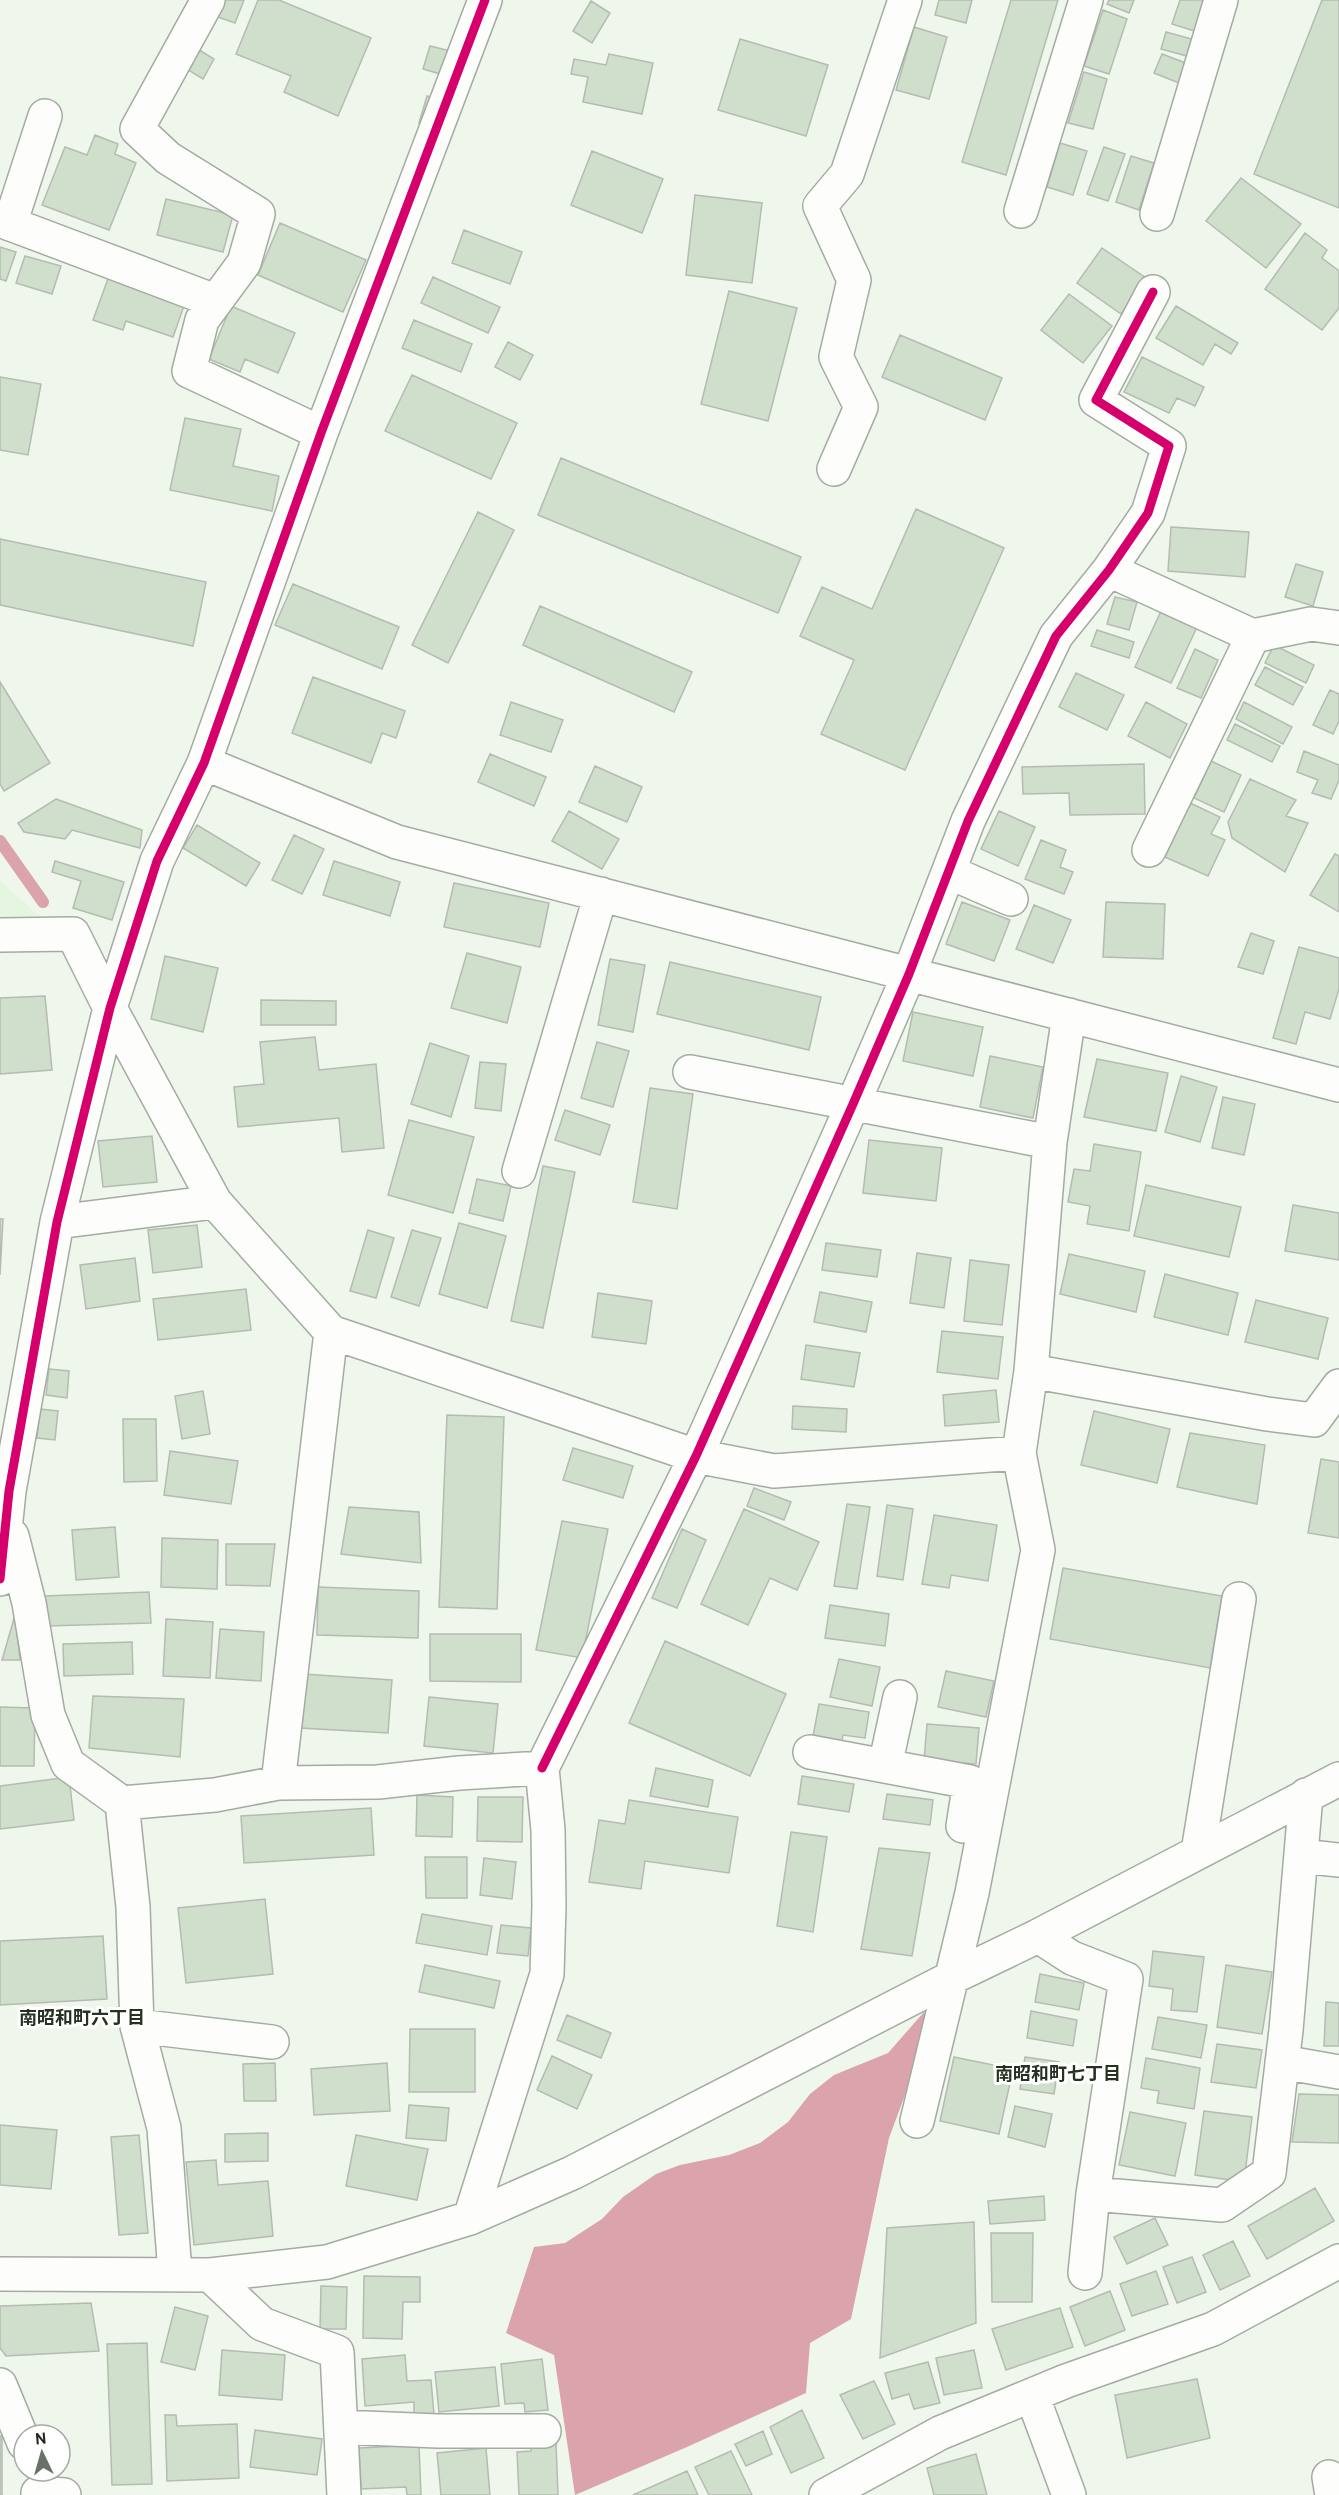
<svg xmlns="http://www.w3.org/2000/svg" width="1339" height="2495" viewBox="0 0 1339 2495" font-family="Overpass,'Noto Sans JP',sans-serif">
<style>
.built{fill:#e5f5e0}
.water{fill:#dba3ab}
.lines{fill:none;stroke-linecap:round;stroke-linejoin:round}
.stream{stroke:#dba3ab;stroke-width:12}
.building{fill:#d0decc;stroke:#b5bbb2;stroke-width:1.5}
.minor-casing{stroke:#a4aba2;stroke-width:36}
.minor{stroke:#fdfefc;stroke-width:33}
.cycleway-casing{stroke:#fff;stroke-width:13}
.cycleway{stroke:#d6006c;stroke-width:9}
.labels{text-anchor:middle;stroke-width:6;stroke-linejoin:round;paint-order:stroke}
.neighbourhood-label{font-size:18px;font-weight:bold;fill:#253121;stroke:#fff}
</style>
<rect width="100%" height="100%" fill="#eff7ec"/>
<path class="built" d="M0 881 43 920 0 919Z"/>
<path class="water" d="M924 2012 930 2028 889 2138 851 2319 810 2343 806 2393 687 2447 575 2495 554 2355 506 2333 534 2247 565 2243 602 2219 623 2197 656 2174 680 2165 729 2155 760 2143 788 2122 810 2094 834 2075 888 2053Z"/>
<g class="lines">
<path class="stream" d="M0 841 43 902"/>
</g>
<path class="building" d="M224 0H244L235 23 218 17Z
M258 0H279L371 38 338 116 284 92 291 76 236 54Z
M939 0H972L966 23 935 15Z
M1011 0H1058L1006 175 962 162Z
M1109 0H1134L1129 13 1107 4Z
M1180 0H1212L1201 33 1172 24Z
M1322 0H1339V208L1254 174Z
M591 1 610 13 592 43 573 31Z
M1103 10 1127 19 1109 74 1084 66Z
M914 27 947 37 929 99 896 90Z
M1166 32 1199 41 1194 58 1161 49Z
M740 39 828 65 806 136 718 110Z
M430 46 455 52 447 76 423 69Z
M196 48 214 59 203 79 185 68Z
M609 54 653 63 642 114 583 102 588 77 571 74 574 59 606 65Z
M1162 54 1191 65 1184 85 1154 73Z
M1084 72 1107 79 1093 129 1068 123Z
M427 96 439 99 431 126 419 123Z
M95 135 118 144 115 154 136 163 109 230 42 205 65 147 87 155Z
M1060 143 1087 151 1073 195 1047 187Z
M1104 147 1125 154 1108 201 1087 194Z
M592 151 663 179 642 233 571 205Z
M1131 156 1154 163 1139 210 1116 202Z
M1241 178 1301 224 1266 268 1206 221Z
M695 195 762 203 752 283 686 275Z
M166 199 233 215 223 252 157 235Z
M280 223 366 260 343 312 258 275Z
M464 230 522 252 510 284 452 263Z
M1305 233 1327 250 1322 258 1339 271V308L1322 330 1265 289Z
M0 247 16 252 6 281 0 279Z
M1102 248 1146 278 1121 314 1077 283Z
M25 256 61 266 52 294 16 283Z
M109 276 185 303 173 337 126 321 123 330 93 320Z
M433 277 500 307 488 333 421 303Z
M729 291 797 308 768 421 701 404Z
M1069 294 1112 326 1083 363 1041 330Z
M231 306 295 333 278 373 245 359 240 372 209 359Z
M1176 306 1238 343 1231 354 1215 344 1203 365 1156 338Z
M414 320 472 344 461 372 402 348Z
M900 335 1002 378 985 420 882 377Z
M508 342 533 355 520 380 495 367Z
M1142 357 1204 387 1195 406 1177 398 1169 413 1124 392Z
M412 375 517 423 491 479 385 431Z
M0 377 41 384 28 455 0 450Z
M185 418 241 429 233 466 279 476 272 511 170 490Z
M561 458 801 557 778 613 538 515Z
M916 509 1004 548 905 770 821 734 854 660 800 636 822 587 872 609Z
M478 512 514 530 448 663 412 645Z
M1171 527 1249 532 1245 577 1168 571Z
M0 539 206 582 193 646 0 605Z
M1296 564 1323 572 1313 606 1285 597Z
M293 584 399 627 382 669 275 625Z
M1115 597 1137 602 1129 630 1107 624Z
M540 606 692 672 674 712 523 645Z
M1162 609 1198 625 1171 683 1135 667Z
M1097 630 1134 642 1129 658 1091 646Z
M1274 645 1314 665 1306 683 1265 663Z
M1195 649 1218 660 1201 698 1177 688Z
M1265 667 1303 687 1293 705 1255 685Z
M1076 673 1124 695 1107 730 1059 707Z
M313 677 405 711 396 738 382 733 371 763 292 733Z
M0 682 50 763 4 791 0 784Z
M1330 690 1339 694V721L1333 734 1313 725Z
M511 702 563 720 551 752 500 735Z
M1146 702 1187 724 1170 758 1128 736Z
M1244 702 1292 727 1283 744 1236 719Z
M1235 724 1280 746 1272 762 1227 740Z
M1304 751 1339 765V780L1331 799 1312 793 1318 780 1297 772Z
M490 754 546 777 534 806 478 782Z
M1211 761 1241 775 1224 812 1194 798Z
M1144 764 1145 814 1070 815 1069 793 1023 794 1022 767Z
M595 766 642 787 627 822 579 802Z
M1250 779 1296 800 1286 816 1308 823 1285 872 1232 838 1228 822Z
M56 799 142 830 140 848 72 830 65 839 24 832 18 823Z
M1190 803 1220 817 1211 834 1225 840 1208 876 1165 857Z
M569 811 619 839 602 869 552 841Z
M999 811 1035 827 1018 866 981 849Z
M197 825 260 863 246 886 183 848Z
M294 835 324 849 302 894 272 880Z
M1041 840 1066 850 1060 867 1073 872 1064 894 1025 879Z
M1335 854 1339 856V912L1310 895Z
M55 861 124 882 112 920 73 908 81 881 52 872Z
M334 861 400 882 390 916 323 895Z
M454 883 549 903 540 947 444 927Z
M962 902 1010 920 994 961 946 944Z
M1106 902 1165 904 1163 959 1103 957Z
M1034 905 1071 920 1053 963 1016 949Z
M1251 933 1274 941 1263 974 1238 967Z
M1299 947 1339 958V989L1330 1019 1305 1012 1296 1044 1273 1038Z
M467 953 521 967 507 1023 451 1008Z
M165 956 218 968 203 1032 151 1019Z
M610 959 645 965 633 1032 598 1025Z
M670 962 821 997 809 1050 657 1014Z
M45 996 52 1070 0 1074V998Z
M261 1000 336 1001V1025H261Z
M913 1012 983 1027 973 1076 903 1061Z
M315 1037 319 1070 376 1064 384 1148 342 1152 339 1118 238 1127 234 1087 264 1084 260 1042Z
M597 1042 629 1051 613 1107 581 1098Z
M430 1043 469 1056 451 1117 411 1104Z
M990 1056 1043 1067 1033 1118 980 1107Z
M1097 1059 1168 1073 1156 1131 1084 1117Z
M480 1062 506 1064 501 1111 475 1108Z
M1181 1076 1217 1087 1200 1142 1165 1132Z
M650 1088 693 1094 677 1209 633 1202Z
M1223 1097 1255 1104 1244 1155 1212 1148Z
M565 1110 610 1125 600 1155 555 1140Z
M409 1120 474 1137 453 1213 388 1195Z
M152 1136 157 1182 103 1187 98 1141Z
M869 1140 942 1148 936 1201 863 1193Z
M1094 1144 1141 1152 1129 1231 1087 1224 1090 1206 1068 1202 1074 1169 1090 1171Z
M543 1166 575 1172 543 1328 511 1321Z
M477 1179 511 1186 503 1221 469 1213Z
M1146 1185 1241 1207 1229 1257 1134 1236Z
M1293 1205 1339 1213V1260L1285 1251Z
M0 1219H3L0 1275Z
M459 1223 506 1236 487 1308 439 1294Z
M197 1225 202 1267 153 1273 148 1230Z
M368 1230 394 1238 376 1298 350 1291Z
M412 1230 441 1238 419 1306 391 1297Z
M826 1243 881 1250 877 1277 822 1270Z
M917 1253 951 1258 944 1308 910 1303Z
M1069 1254 1145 1271 1136 1312 1060 1294Z
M135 1258 140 1301 86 1309 80 1265Z
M970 1260 1009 1265 1002 1325 964 1321Z
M1165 1274 1238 1293 1228 1335 1154 1317Z
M246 1289 251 1330 158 1340 153 1299Z
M820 1292 872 1302 866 1332 814 1322Z
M598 1293 652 1301 646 1344 592 1337Z
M1256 1300 1328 1318 1318 1359 1245 1342Z
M942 1331 1003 1337 998 1379 937 1372Z
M806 1345 860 1353 854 1387 801 1379Z
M49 1369 69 1371 67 1398 46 1395Z
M996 1390 999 1422 945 1426 943 1395Z
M203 1391 210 1434 182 1439 175 1396Z
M793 1406 847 1409 846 1432 792 1429Z
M40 1409 58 1411 55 1440 37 1438Z
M1094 1411 1170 1429 1157 1483 1081 1465Z
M447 1415 504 1417 497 1609 439 1607Z
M123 1419H156L157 1481 124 1482Z
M1190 1433 1265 1445 1257 1504 1177 1487Z
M573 1448 633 1466 623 1498 563 1480Z
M170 1451 238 1461 231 1504 164 1495Z
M1321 1459 1339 1462V1538L1308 1533Z
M754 1488 791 1502 784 1520 747 1506Z
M847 1504 870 1507 857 1589 834 1586Z
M887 1505 913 1509 903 1580 877 1576Z
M349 1507 419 1512 421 1563 341 1554Z
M744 1509 819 1542 797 1590 770 1578 748 1625 701 1604Z
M934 1515 997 1525 988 1581 951 1575 949 1588 922 1584Z
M562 1521 608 1529 582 1658 536 1650Z
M115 1527 119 1577 76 1580 72 1530Z
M682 1529 706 1540 677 1608 652 1598Z
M162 1538 218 1540 217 1589 161 1587Z
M226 1544H275L270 1586 226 1585Z
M1063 1568 1222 1596 1210 1668 1050 1639Z
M318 1587 419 1591 418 1638 317 1635Z
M149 1592 151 1623 46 1626 44 1596Z
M830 1605 889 1614 885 1646 825 1638Z
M15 1615 20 1660H2Z
M166 1619 213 1622 210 1678 163 1676Z
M220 1629 264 1632 261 1681 216 1678Z
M430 1634H521V1682L430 1681Z
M665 1641 786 1694 750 1776 629 1723Z
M132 1642 133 1674 64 1676 63 1644Z
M839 1659 880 1667 872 1706 830 1697Z
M946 1671 994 1681 986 1717 938 1707Z
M303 1674 392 1680 388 1733 300 1728Z
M93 1696 184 1699 180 1757 89 1748Z
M429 1697 498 1704 493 1753 424 1746Z
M819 1704 869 1712 865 1738 843 1735 841 1747 812 1742Z
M0 1707 35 1708 34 1766H0Z
M927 1724 979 1728 976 1764 924 1760Z
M656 1768 713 1780 708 1807 650 1796Z
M802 1776 854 1784 849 1812 798 1804Z
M69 1777 74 1820 0 1829V1786Z
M887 1794 933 1800 930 1825 883 1819Z
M417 1795 453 1797 452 1837 416 1836Z
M478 1797H523L522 1842 477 1841Z
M629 1800 738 1817 729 1873 645 1861 641 1889 589 1882 599 1820 625 1824Z
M371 1808 374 1855 244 1863 241 1816Z
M791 1832 827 1837 813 1932 777 1926Z
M879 1848 930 1853 912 1956 861 1949Z
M425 1857H467V1898H426Z
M484 1858 516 1862 512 1899 480 1895Z
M265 1899 273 1974 186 1983 178 1908Z
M422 1914 492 1926 487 1955 416 1943Z
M501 1925 531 1928 528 1956 497 1953Z
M103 1936 107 1999 0 2005V1941Z
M1153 1951 1204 1957 1197 2012 1171 2010 1173 1989 1149 1986Z
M425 1965 500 1981 494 2008 419 1992Z
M1226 1965 1272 1972 1262 2034 1217 2027Z
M1040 1974 1084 1983 1079 2010 1035 2002Z
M1326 2002 1339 2003V2046H1324Z
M1031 2011 1077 2020 1073 2046 1027 2038Z
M567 2015 611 2033 601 2058 557 2040Z
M1158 2017 1207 2025 1201 2058 1152 2049Z
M410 2029H475V2092H409Z
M1217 2044 1262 2050 1256 2088 1211 2082Z
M552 2056 592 2075 577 2109 537 2090Z
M954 2057 1013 2069 999 2134 940 2121Z
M1025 2057 1059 2062 1054 2094 1020 2089Z
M1146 2058 1200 2068 1194 2109 1157 2103 1159 2091 1141 2088Z
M275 2063 276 2101H244L243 2064Z
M387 2063 390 2111 314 2115 311 2069Z
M1299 2094 1339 2095V2143L1292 2142Z
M409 2105 449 2108 446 2141 406 2138Z
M1015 2106 1052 2114 1045 2147 1008 2137Z
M1204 2111 1252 2117 1244 2182 1195 2175Z
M1130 2112 1186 2123 1175 2176 1119 2165Z
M0 2125 57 2130 51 2189 0 2185Z
M268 2133V2161L225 2162V2134Z
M139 2135 148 2233 119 2235 111 2137Z
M356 2135 428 2149 417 2200 346 2186Z
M216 2160 218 2185 268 2181 273 2236 194 2245 186 2162Z
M1315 2188 1334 2221 1267 2259 1248 2226Z
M1044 2196 1045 2220 990 2224 988 2201Z
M1155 2218 1168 2245 1127 2264 1114 2237Z
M974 2222 976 2323 880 2358 887 2228Z
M991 2233H1033L1032 2302H992Z
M1233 2241 1250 2276 1220 2290 1203 2255Z
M1192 2257 1206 2292 1177 2303 1163 2267Z
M1156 2271 1168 2304 1132 2316 1120 2284Z
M364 2276 420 2277V2302H403L402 2339 363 2338Z
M321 2286 347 2287 346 2329H320Z
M1110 2291 1125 2330 1085 2346 1070 2307Z
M91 2303 99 2351 6 2356 0 2348V2306Z
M175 2307 208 2316 195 2370 161 2362Z
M1060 2308 1073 2347 1006 2370 992 2329Z
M147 2343 152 2484 112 2485 107 2344Z
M222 2350 285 2355 282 2400 219 2395Z
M974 2350 982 2388 944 2395 936 2358Z
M405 2355 407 2381 431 2380 434 2415 414 2416V2402L365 2406 362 2359Z
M542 2359 548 2410 525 2412 524 2403 505 2404 501 2364Z
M928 2362 940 2403 914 2409 909 2394 892 2399 885 2373Z
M495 2367 499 2406 439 2412 435 2372Z
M1197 2379 1210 2438 1127 2458 1115 2395Z
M874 2381 895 2424 863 2439 840 2395Z
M802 2410 824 2458 791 2473 770 2427Z
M165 2415H176L177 2426 237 2424 239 2478 167 2481Z
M255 2430 322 2439 317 2475 250 2467Z
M763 2431 772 2454 746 2466 735 2444Z
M0 2436H2V2495H0Z
M556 2443 558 2495H519L517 2452 531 2451V2444Z
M419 2445 421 2495H407L406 2487 361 2489 359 2448Z
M486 2448 490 2495H441L437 2453Z
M731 2451 752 2495H709L695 2467Z
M976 2454 987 2495H934L927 2468Z
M687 2471 698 2495H633Z"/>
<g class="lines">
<g class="minor-casing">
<path id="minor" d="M208 0 137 129 168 158 258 214 244 263 202 320 189 371 321 433
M1021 211 1086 0
M1157 214 1221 0
M0 220 215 301
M10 224 45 116
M834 469 861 407 836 357 854 280 820 206 847 174 905 0
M1109 570 1253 636 1311 624 1339 628
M204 763 397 842 1339 1085
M1149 850 1253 636
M949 872 1011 899
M0 935 73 934 110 1008 215 1202 331 1332 696 1456 774 1471 1019 1453
M690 1072 1050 1142
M519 1171 601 894
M57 1222 215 1202
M1031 1371 1267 1414 1314 1420 1339 1386
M12 1536 29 1603 48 1715 68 1764 122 1803 133 1907 137 2026 164 2128 175 2273
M0 1579 9 1491 57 1222 110 1008 157 861 204 763 321 433 485 0
M810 1752 970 1782 963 1826
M885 1766 900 1697
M542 1768 696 1456 853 1104 909 974 968 821 1056 636 1109 570 1148 513 1169 446 1096 400 1153 292
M278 1783 331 1332
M122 1803 215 1795 278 1783 378 1782 459 1773 542 1768 548 1830 549 1906 547 1974 470 2218
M1198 1852 1239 1599
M1301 1856 1339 1860
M1038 1936 1072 1958 1126 1979 1093 2194 1222 2205 1269 2173 1286 2030 1306 1795
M137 2026 272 2042
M1282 2062 1339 2072
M917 2121 972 1893 1038 1550 1019 1453 1031 1371 1050 1142 1069 1015
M1085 2273 1093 2194
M0 2274 210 2275 327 2262 470 2218 572 2173 951 1978 1038 1936 1339 1779
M210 2275 262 2324 337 2352 344 2495
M0 2385 24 2443
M1032 2395 1069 2495
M341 2427 438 2431H544
M1329 2477 1332 2495
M38 2493 64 2495
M826 2495 940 2433 1066 2381 1213 2329 1339 2261"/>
</g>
<use href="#minor" class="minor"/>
<g class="cycleway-casing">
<path id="cycleway" d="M0 1579 9 1491 57 1222 110 1008 157 861 204 763 321 433 485 0
M542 1768 696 1456 853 1104 909 974 968 821 1056 636 1109 570 1148 513 1169 446 1096 400 1153 292"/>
</g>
<use href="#cycleway" class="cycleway"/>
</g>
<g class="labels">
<g class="neighbourhood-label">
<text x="82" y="2024">南昭和町六丁目</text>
<text x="1058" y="2080">南昭和町七丁目</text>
</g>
</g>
<g transform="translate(42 2453) rotate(355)"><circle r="28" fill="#ffffff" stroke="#a7a9a6" stroke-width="1.5"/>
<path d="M0-4.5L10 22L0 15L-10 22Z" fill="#6a7168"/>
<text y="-9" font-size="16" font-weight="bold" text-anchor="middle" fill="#232921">N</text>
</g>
</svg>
